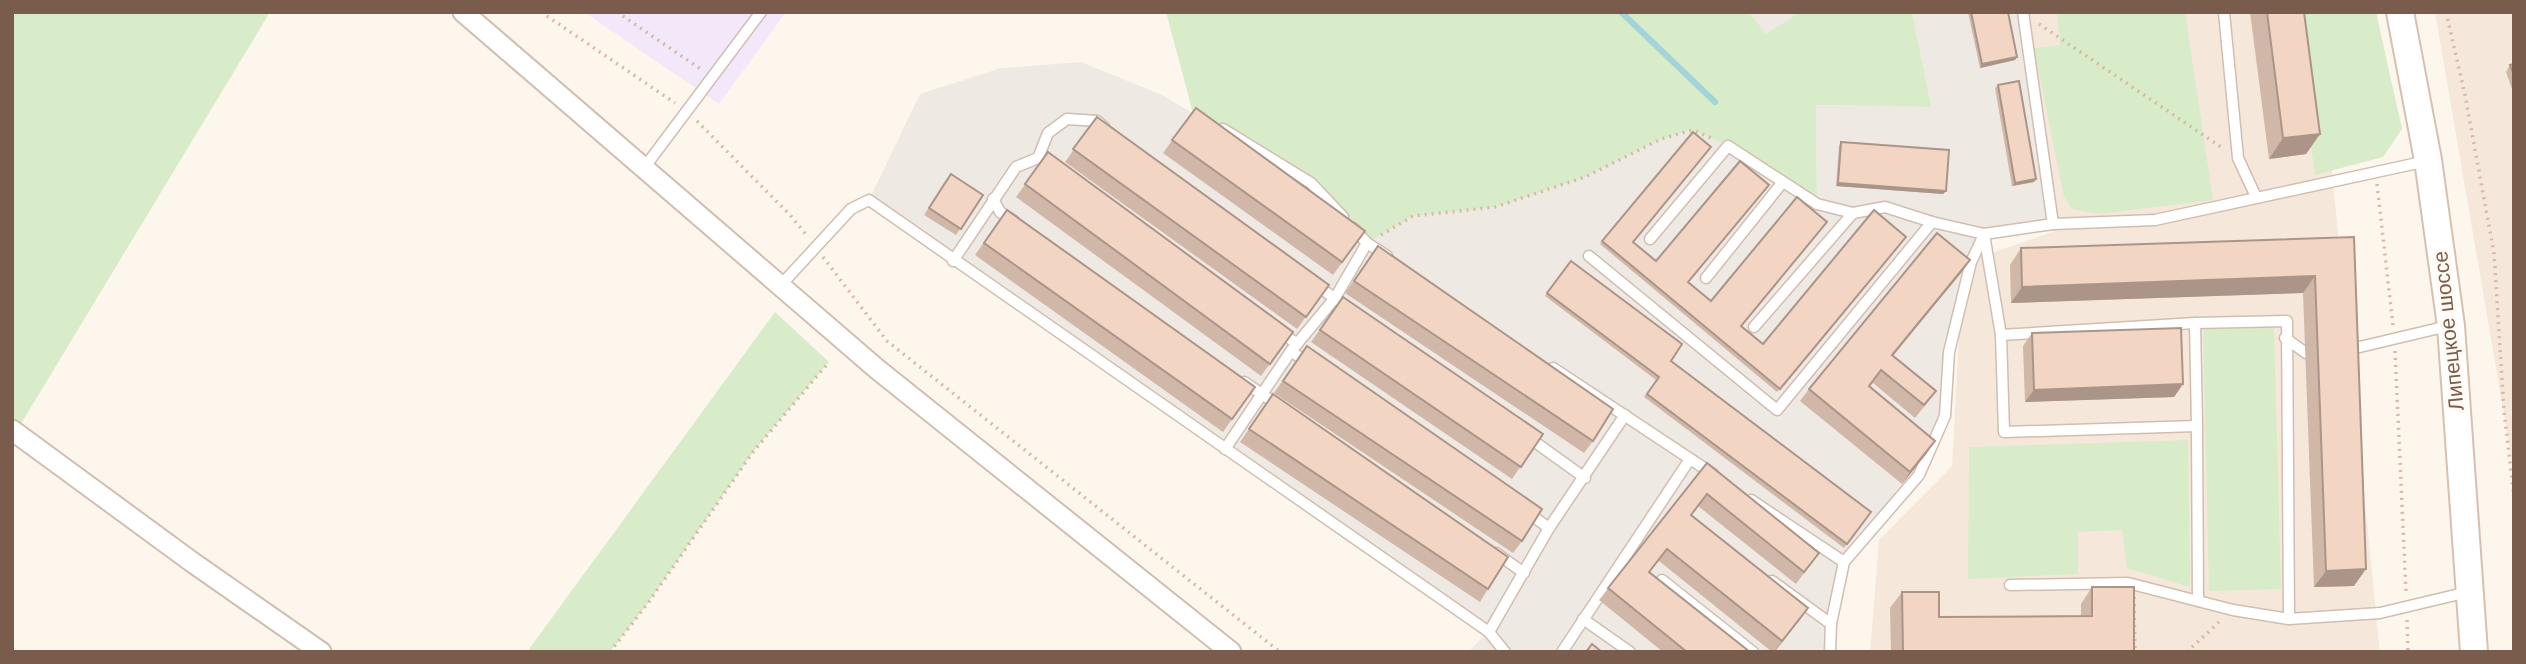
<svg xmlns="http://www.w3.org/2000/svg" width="2526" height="664" viewBox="0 0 2526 664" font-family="Arial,sans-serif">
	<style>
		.residential { fill: #f5e8da }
		.industrial { fill: #efe9e4; fill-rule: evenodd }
		.education { fill: #f3e8fa }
		.green { fill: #d8ecc9 }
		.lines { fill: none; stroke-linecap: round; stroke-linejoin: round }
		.stream { stroke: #a5d3da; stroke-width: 6 }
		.lane-casing { stroke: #d1beb0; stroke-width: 13 }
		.street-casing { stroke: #d1beb0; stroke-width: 23 }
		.secondary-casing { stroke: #d6c0b0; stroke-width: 30 }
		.path { stroke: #d9b8a5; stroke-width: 3.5; stroke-dasharray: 2 5; stroke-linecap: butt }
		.lane { stroke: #fff; stroke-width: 10 }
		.street { stroke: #fff; stroke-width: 19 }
		.secondary { stroke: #fff; stroke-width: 26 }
		.wall { fill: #d1b7a8 }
		.shaded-wall { fill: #aa9588 }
		.building { fill: #f3d5c3; stroke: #aa9588; stroke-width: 2 }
		.labels { text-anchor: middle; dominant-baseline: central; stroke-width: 7; stroke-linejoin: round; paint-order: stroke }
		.street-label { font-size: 21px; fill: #7a5c4d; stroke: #fffaf3 }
	</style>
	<rect width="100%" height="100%" fill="#fdf6ec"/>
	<g class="residential">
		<polygon points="2007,12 2316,12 2380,652 1870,652 1879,540 1952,466 1963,263 2055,231"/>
		<polygon points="2435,12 2514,12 2514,473"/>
	</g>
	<g class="industrial">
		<polygon points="1749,12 1800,12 1765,35"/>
		<path d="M1912 12H2023L2053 224 1984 235 1971 262 1949 352 1945 416 1919 475 1844 562 1830 652H1775L1799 621 1682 527 1698 476 1599 600 1663 652H1468L1488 632 869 200 920 94 1001 68 1081 62 1162 95 1311 183 1367 243 1413 216 1495 207 1584 177 1661 139 1693 130 1728 146 1817 203 1816 105 1930 107ZM1709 151 1630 245 1654 265 1766 189 1686 286 1761 347 1600 244ZM1928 246 1883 367 1915 418 1873 383 1860 398ZM1569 264 1668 364 1868 515 1844 547 1645 398 1656 380 1545 296Z"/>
		<polygon points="1659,561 1772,652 1726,652 1641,584"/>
	</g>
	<polygon class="education" points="584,12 786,12 719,104"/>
	<g class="green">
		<polygon points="12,12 270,12 16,432 12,430"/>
		<polygon points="1166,12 1749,12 1766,34 1800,12 1912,12 1931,107 1816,105 1817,204 1728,146 1693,130 1661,139 1585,177 1495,207 1413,216 1367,243 1311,183 1193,113"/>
		<polygon points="2064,12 2185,12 2213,200 2099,214 2072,209 2064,197 2034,48 2060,45 2057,13"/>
		<polygon points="2293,12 2376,12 2402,129 2383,157 2315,175"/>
		<polygon points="775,312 829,362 753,452 648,603 610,652 527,652"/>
		<polygon points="2274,327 2281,589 2209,591 2203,329"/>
		<polygon points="2188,440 2190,587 2127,568 2122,530 2078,532 2078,574 1968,579 1969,447"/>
	</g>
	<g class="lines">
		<polyline class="stream" points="1621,12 1715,102"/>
		<defs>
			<g id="lane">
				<polyline points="2023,12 2053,224"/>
				<polyline points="2224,12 2238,158 2256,197"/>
				<polyline points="1223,129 1311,183 1343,217"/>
				<polyline points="644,168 761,12"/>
				<polyline points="993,199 1000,212 1014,221"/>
				<polyline points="1353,228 1367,243 1387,256"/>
				<polyline points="1984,234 2001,335 2195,323 2287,321 2289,619"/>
				<polyline points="1650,239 1728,146 1817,204 1853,213 1885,207 1932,222 1984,234 2053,224 2155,220 2427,161"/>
				<polyline points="1589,256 1777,410 1932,222"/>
				<polyline points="953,261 1016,167 1038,158 1048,133 1067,119 1097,121 1104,127"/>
				<polyline points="1706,278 1782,183"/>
				<polyline points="1315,284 1348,308"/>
				<polyline points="780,286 851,209 869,200 1489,632 1505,652"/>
				<polyline points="2195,323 2197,426"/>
				<polyline points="1754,327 1853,213"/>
				<polyline points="1281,332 1297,344"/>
				<polyline points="2001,335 2004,432 2197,426 2198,601"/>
				<polyline points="2285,338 2306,353"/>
				<polyline points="2347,350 2448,326"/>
				<polyline points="1291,351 1309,364"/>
				<polyline points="1553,368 1713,474"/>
				<polyline points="1244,382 1281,407"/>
				<polyline points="1528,437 1585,478"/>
				<polyline points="1225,449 1291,351 1335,298 1367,243"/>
				<polyline points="1751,500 1844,562"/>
				<polyline points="1527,512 1549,528"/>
				<polyline points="1496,553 1524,573"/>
				<polyline points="1662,580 1753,652"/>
				<polyline points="1772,581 1831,624"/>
				<polyline points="2010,585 2128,583 2233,610 2289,619 2380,613 2468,592"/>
				<polyline points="1583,619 1630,652"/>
				<polyline points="1489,632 1549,528 1625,415"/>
				<polyline points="1562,652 1690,459"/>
				<polyline points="1830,652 1831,624 1844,562 1919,475 1945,416 1949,352 1971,262 1984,235"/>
			</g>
			<g id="street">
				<polyline points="463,12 877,369 1231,652"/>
				<polyline points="12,430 192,562 321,652"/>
			</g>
			<polyline id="secondary" points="2400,12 2428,160 2451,326 2474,652"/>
		</defs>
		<use href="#lane" class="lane-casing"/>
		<use href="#street" class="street-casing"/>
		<use href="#secondary" class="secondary-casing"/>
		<g class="path">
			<polyline points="541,12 675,103"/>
			<polyline points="617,12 702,70"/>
			<polyline points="2446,12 2465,95 2494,253 2504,411 2514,497"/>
			<polyline points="2039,24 2221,147"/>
			<polyline points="697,121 790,215 808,237"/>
			<polyline points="2377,184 2393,326"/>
			<polyline points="1381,235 1413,216 1495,207 1585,177 1661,139 1693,130 1715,140"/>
			<polyline points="823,257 887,341 1280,652"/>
			<polyline points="2395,351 2406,592"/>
			<polyline points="2134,597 2135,652"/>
			<polyline points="2407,620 2408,652"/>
			<polyline points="610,652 648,603 753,452 829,362"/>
			<polyline points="2187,652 2219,622"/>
		</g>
		<use href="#lane" class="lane"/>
		<use href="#street" class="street"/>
		<use href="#secondary" class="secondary"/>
	</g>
	<g class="wall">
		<polygon points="1968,12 2008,12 2015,60 1980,68"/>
		<polygon points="2250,12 2304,12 2320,134 2306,154 2269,159"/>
		<polygon points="2514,64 2514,95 2506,72 2510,65"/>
		<polygon points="1998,85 2036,179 2034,182 2012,186 1995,88"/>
		<polygon points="1196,108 1365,231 1333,275 1163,153"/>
		<polygon points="1097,117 1329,285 1297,329 1065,162"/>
		<polygon points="1693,132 1633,242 1656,261 1689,283 1763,344 1906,237 1777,392 1600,244"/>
		<polygon points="1841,142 1946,191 1943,194 1836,186 1839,146"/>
		<polygon points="1048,152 1293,332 1261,376 1016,197"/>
		<polygon points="951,174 983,195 956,235 924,215"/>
		<polygon points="1007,210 1255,387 1223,432 975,255"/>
		<polygon points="2354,237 2354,586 2314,587 2303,293 2011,303 2010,265 2021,248"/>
		<polygon points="1378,246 1593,441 1584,453 1345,293"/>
		<polygon points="1970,260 1961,273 1893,356 1936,391 1927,403 1915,418 1873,383 1870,386 1927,453 1902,484 1800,401 1809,389"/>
		<polygon points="1571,261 1671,361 1871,512 1844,548 1644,397 1656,380 1545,296"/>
		<polygon points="1343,297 1543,434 1512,479 1311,342"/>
		<polygon points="2032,333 2183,384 2174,397 2025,402 2023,346"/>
		<polygon points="1307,346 1522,541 1513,553 1274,393"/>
		<polygon points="1273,394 1488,589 1480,602 1240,442"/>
		<polygon points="1707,463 1819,553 1796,584 1698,506 1691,515 1808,608 1775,652 1772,652 1659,561 1650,572 1750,652 1663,652 1599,600"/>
		<polygon points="2092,587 2134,652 1891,652 1890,608 1902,592 1939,617 2081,616 2081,604"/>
	</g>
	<g class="shaded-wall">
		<polygon points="2017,57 2015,60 1980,68 1982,64"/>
		<polygon points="2320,134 2306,154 2269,159 2283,138"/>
		<polygon points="2036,179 2034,182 2012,186 2015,183"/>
		<polygon points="1838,183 1946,191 1943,194 1836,186"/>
		<polygon points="1970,260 1961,273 1883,367 1892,355"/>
		<polygon points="2315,276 2303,293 2011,303 2022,287"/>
		<polygon points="2183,384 2174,397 2025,402 2034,390"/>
		<polygon points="1935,441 1927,453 1902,484 1910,472"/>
		<polygon points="2366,569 2354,586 2314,587 2326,571"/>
		<polygon points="1808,608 1799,621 1774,652 1782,641"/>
	</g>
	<g class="building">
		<polygon points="1971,12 2008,12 2017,57 1982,64"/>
		<polygon points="2267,12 2304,12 2320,134 2283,138"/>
		<polygon points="2514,64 2514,75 2510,65"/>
		<polygon points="2019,81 2036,179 2015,183 1998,85"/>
		<polygon points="1196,108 1365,231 1342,262 1172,140"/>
		<polygon points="1097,117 1329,285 1306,317 1073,149"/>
		<polygon points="1693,132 1711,147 1633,242 1656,261 1740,161 1769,185 1688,282 1711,301 1797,197 1827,222 1741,326 1763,344 1874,210 1906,237 1780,389 1602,241"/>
		<polygon points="1841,142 1949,150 1946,191 1838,183"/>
		<polygon points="1048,152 1293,332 1270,364 1025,184"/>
		<polygon points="951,174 983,195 961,229 929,208"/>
		<polygon points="1007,210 1255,387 1232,419 984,243"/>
		<polygon points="1937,233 1970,260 1892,355 1936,391 1924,405 1881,370 1869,386 1935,441 1910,472 1809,389"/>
		<polygon points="2354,237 2366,569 2326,571 2315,276 2022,287 2021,248"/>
		<polygon points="1378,246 1613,409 1593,441 1354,281"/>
		<polygon points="1571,261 1682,344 1671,361 1871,512 1847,544 1647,394 1659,377 1547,293"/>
		<polygon points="1343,297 1543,434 1521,467 1320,330"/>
		<polygon points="2181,328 2183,384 2034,390 2032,333"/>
		<polygon points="1307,346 1542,509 1522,541 1283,381"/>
		<polygon points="1273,394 1508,557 1488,589 1249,429"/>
		<polygon points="1707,463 1819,553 1804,572 1707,494 1691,515 1808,608 1782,641 1667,549 1649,572 1750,652 1687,652 1608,588"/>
		<polygon points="2092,587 2134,587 2134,652 1903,652 1902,592 1939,592 1939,617 2092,616"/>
		<polygon points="1592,644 1602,652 1586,652"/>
	</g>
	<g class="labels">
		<g class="street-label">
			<text transform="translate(2448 331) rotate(-96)">Липецкое шоссе</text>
		</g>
	</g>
	<rect width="2526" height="664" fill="none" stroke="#7a5c4d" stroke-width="28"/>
</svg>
